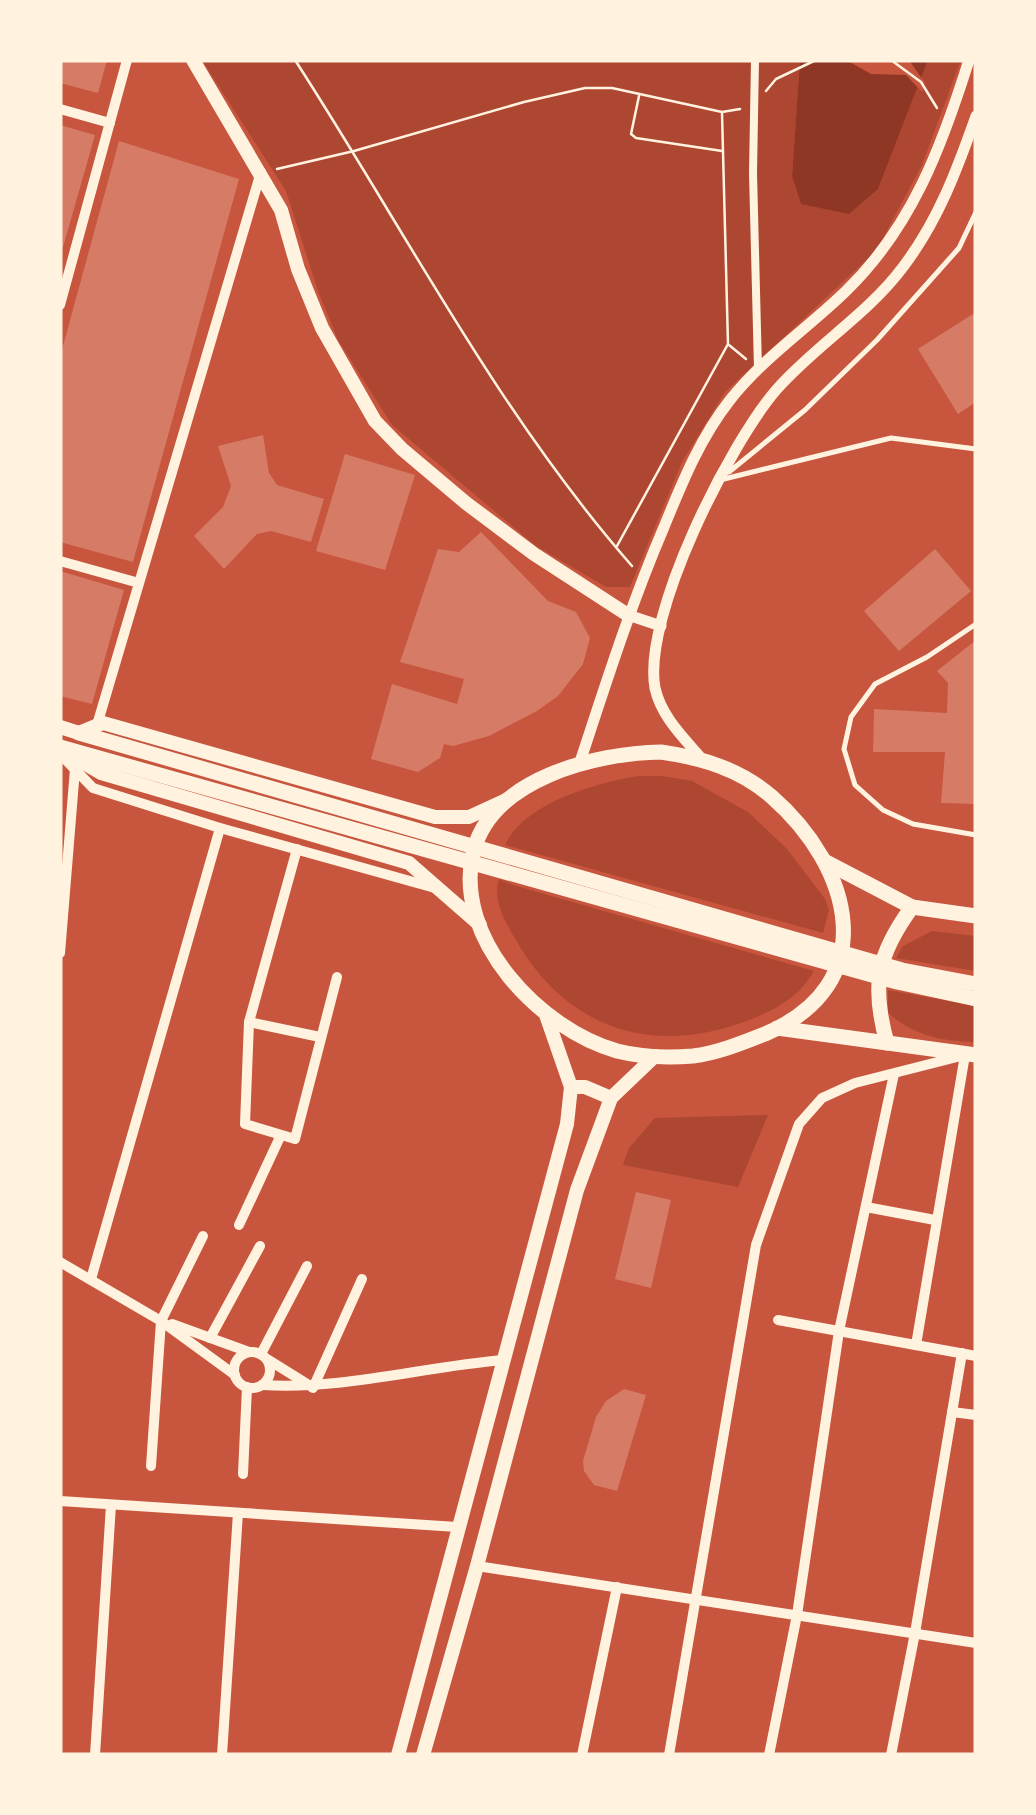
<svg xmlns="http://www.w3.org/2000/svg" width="1036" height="1815" viewBox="0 0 1036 1815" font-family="Poppins,sans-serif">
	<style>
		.green { fill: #ae4732 }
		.water { fill: #8f3625 }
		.pier { fill: #c8553d }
		.building { fill: #d67c66 }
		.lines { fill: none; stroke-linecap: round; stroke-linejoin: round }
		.path { stroke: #fff3e0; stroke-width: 2.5 }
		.service { stroke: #fff3e0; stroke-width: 5 }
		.pedestrian { stroke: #fff3e0; stroke-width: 8 }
		.minor { stroke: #fff3e0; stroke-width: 10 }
		.tertiary { stroke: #fff3e0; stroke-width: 11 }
		.secondary { stroke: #fff3e0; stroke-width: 14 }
		.primary { stroke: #fff3e0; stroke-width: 15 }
	</style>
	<rect width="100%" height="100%" fill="#c8553d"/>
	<g class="green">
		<polygon points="202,60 800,60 792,178 801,204 878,189 928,60 961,60 922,165 876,251 725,392 682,462 630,587 606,587 536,546 392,425 338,340 318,291 286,191"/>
		<path d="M638 776H662L692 781 748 812 787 849 825 899 829 910 823 933 505 845C524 803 596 783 638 776Z"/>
		<path d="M499 879 513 885 814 971C798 999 770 1013 741 1023 649 1055 568 1028 517 942 506 923 492 901 499 879Z"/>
		<polygon points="932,931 976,936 976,971 896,958 903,946"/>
		<path d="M888 990 976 1006V1042C941 1041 915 1036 888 1013Z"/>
		<polygon points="768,1115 738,1187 623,1165 629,1148 655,1118"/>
	</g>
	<polygon class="water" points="800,60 928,60 878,189 849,214 801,204 792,177"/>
	<polygon class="pier" points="846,60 909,60 925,83 922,92 906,75 871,74"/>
	<g class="building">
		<polygon points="60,60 107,60 98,93 60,83"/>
		<polygon points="60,125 95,135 61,254 60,254"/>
		<polygon points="119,141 239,179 133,562 60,542 60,357"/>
		<polygon points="976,312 976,402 958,414 918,349"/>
		<polygon points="263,435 269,473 277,485 324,499 311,542 271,531 257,534 224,569 194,536 223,507 231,486 218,446"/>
		<polygon points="345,454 415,475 385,570 316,551"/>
		<polygon points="481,532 548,601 576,612 590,638 583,664 558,696 537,711 489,736 453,746 444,744 440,758 418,772 371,759 392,684 457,704 464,679 400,662 438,549 459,552"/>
		<polygon points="935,549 971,591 899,651 864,611"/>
		<polygon points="60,571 124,590 92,704 60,696"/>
		<polygon points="976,640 976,804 941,803 945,752 873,752 874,709 947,713 948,683 937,671"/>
		<polygon points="636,1192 671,1200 651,1288 615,1279"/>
		<polygon points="624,1389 646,1395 617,1491 594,1485 584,1471 583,1461 596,1417 606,1401"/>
	</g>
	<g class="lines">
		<g class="path">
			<path d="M295 60C405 230 498 413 632 566"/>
			<polyline points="891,60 921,82 937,108"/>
			<polyline points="766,91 776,79 816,60"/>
			<polyline points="639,96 631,134 636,138 722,151"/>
			<polyline points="277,169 354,151 524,102 585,88 612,88 722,112 740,109"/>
			<polyline points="729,345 746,359"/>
			<polyline points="617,546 728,344 722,113"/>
		</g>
		<g class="service">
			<polyline points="729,472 805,410 877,340 959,248 976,212"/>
			<polyline points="720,480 891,438 976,449"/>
			<polyline points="976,624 927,657 875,684 851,717 844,749 855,785 883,810 913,824 976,835"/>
		</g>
		<polyline class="pedestrian" points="755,60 753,173 758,369"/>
		<g class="minor">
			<polyline points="60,109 110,123"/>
			<polyline points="60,305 127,60"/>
			<polyline points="60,561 139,583"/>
			<polyline points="97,725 261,172"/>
			<polyline points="60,754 93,788 220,828 435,888"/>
			<polyline points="297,849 249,1022 245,1124 295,1139 337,977"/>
			<polyline points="60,953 75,769"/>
			<polyline points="249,1022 320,1037"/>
			<polyline points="866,1207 935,1220"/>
			<polyline points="239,1225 280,1137"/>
			<polyline points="60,1262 161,1321 235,1375"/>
			<polyline points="91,1279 220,828"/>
			<polyline points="778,1320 976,1356"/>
			<polyline points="172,1324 249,1352"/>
			<polyline points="210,1338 260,1246"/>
			<circle cx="252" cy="1370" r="18"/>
			<polyline points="261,1354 307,1266"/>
			<polyline points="267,1359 312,1387"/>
			<path d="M263 1385C342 1390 422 1367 503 1360"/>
			<polyline points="313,1388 362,1279"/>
			<polyline points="952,1412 976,1415"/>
			<polyline points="151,1466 161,1321 203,1236"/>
			<polyline points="243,1474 247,1387"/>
			<polyline points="60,1501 457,1527"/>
			<polyline points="477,1566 976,1643"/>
			<polyline points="95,1755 111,1505"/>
			<polyline points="222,1755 238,1513"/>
			<polyline points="582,1755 617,1587"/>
			<polyline points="669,1755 756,1245 799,1124 822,1098 855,1083 965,1055 916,1345"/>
			<polyline points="769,1755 797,1615 839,1331 894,1074"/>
			<polyline points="891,1755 915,1633 962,1353"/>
		</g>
		<g class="tertiary">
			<polyline points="628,615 661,626"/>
			<path d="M701 758C683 737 661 716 655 688 642 616 730 443 777 389 816 345 868 314 903 267 938 221 957 170 976 116"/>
			<path d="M580 762C606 683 631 604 664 527 682 483 700 438 730 400 763 358 808 328 846 291 912 227 942 146 969 60"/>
		</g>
		<g class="secondary">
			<polyline points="193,60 281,210 298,269 322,328 375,421 402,449 466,503 534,554 628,615"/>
			<polyline points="60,727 79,733 103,723 435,817 469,817 506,800"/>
			<polyline points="65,752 101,773 409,863 480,925"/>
			<polyline points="571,1087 585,1087 611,1098"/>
			<polyline points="398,1755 567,1124 571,1087 545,1012"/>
			<polyline points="423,1755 477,1566 577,1190 611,1098 655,1056"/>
		</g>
		<g class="primary">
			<polyline points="79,733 902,970 976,984"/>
			<polyline points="60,747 897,982 976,999"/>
			<path d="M661 752C702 758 740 769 772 797 852 867 884 984 765 1034 742 1043 718 1053 693 1056 668 1058 641 1057 617 1051 540 1029 453 939 473 853 491 778 597 753 661 752Z"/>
			<polyline points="826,862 912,907 976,916"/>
			<polyline points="777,1028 976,1055"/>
			<path d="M887 1043C871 985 877 955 912 907"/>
		</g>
	</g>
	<rect width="1036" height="1815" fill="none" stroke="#fff3e0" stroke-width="125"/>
</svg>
